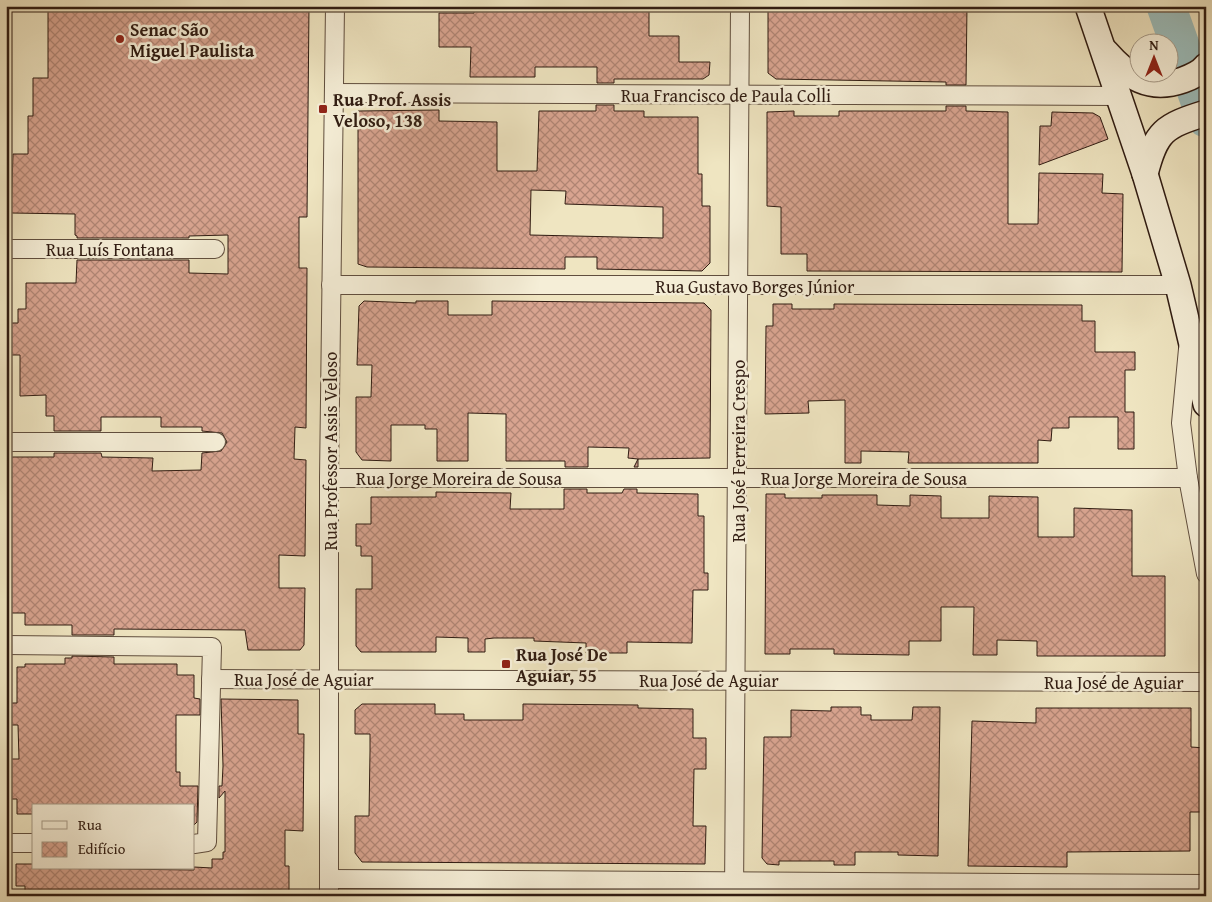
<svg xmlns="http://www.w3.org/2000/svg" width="1212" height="902" viewBox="0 0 1212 902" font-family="'Gentium Book Plus',serif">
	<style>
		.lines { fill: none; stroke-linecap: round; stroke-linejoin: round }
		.river { stroke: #9cbdbb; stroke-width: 39 }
		.building { fill: url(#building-cross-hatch); stroke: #301c12; fill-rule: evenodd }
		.street-casing { stroke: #604e3e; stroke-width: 20 }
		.secondary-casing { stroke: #301c12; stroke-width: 28 }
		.street { stroke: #f5eed7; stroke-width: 18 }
		.secondary { stroke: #f5eed7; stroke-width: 25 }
		.poi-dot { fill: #8f2418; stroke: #f5eed7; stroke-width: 2 }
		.labels { text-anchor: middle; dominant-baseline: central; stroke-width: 5; stroke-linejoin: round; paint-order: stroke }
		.poi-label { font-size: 18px; font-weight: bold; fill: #301c12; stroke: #f5eed7; text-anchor: start }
		.street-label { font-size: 18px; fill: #301c12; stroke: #f5eed7 }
	</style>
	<defs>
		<pattern id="building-cross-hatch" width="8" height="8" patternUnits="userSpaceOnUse" patternTransform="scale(1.25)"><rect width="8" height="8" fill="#d8a490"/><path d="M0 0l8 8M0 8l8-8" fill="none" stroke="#b08574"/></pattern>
	</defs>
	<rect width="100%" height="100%" fill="#efe5c1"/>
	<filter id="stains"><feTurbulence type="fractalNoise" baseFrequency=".004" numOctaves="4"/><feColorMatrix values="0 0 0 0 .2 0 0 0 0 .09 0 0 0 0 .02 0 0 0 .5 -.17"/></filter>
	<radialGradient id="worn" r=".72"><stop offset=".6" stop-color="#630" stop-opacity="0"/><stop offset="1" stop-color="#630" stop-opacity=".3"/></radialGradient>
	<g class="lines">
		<polyline class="river" points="1166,6 1206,118"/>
	</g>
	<g class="building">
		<polygon points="48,6 309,6 307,217 299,217 299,268 307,268 306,428 295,427 294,459 306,460 305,556 279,555 279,588 305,588 304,645 300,650 248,650 245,630 114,629 114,635 72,635 72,625 25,625 25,613 6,613 6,457 54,457 54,453 101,453 102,457 153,458 152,471 201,470 202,453 221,451 227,442 222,433 202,431 202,427 161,427 161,417 101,417 101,431 54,431 54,416 46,416 46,395 20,396 20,355 9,355 10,323 18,323 18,309 26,309 26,283 76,283 77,260 189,260 189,273 228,274 228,235 189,236 189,238 77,238 77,236 75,235 75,214 11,213 13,154 28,154 28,116 33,116 33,78 48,78"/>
		<polygon points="474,6 649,6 649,36 679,36 679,62 710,62 709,75 703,79 614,79 614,83 597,83 597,67 535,67 535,77 470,77 471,47 439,47 439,13 474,13"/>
		<polygon points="768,6 967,6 966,85 946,85 946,82 776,79 768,73"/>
		<path d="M596 105H614V111H644V117H698V174H702V206H710V263L702 271 597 269V257H565V269L367 267 358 264V111L439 110V121L497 122V171H537L539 111H596ZM531 190 566 191 565 204 663 207V238L530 235Z"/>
		<polygon points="946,106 966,106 966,111 1008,112 1008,224 1038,224 1039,173 1103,174 1102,193 1123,194 1122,272 807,271 807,254 781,254 781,207 767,206 767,112 794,111 794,116 839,116 839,111 946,111"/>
		<polygon points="1052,112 1093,113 1100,117 1108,139 1039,165 1040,126 1051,126"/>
		<polygon points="364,301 416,303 416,301 448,301 448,315 492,315 492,301 704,303 711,310 710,458 638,459 638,467 634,467 638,459 628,458 629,448 588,447 588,467 565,467 565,461 506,461 506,414 468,413 468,461 437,461 437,429 425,429 425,425 391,425 391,461 362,460 356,452 356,397 371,397 372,365 357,365 359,306"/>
		<polygon points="773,304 792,304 792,309 834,309 834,304 1082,305 1082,321 1095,321 1095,352 1135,352 1135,370 1125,370 1125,412 1134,412 1134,449 1118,449 1118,417 1069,417 1069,428 1052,428 1051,441 1038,440 1038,463 908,463 909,452 861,451 861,463 845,463 845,400 808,401 809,413 765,414 766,326 773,326"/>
		<polygon points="564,489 587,489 587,493 622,493 624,489 637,489 637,493 698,494 698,516 704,516 704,573 708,573 708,590 693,590 692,643 627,642 627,653 586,653 586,643 534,641 534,638 494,638 485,639 485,652 468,652 468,638 436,637 436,652 361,652 356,646 356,589 372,589 372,556 361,556 361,546 356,546 356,524 371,524 371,497 436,497 436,492 511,493 510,509 564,509"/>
		<polygon points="766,494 785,494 785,498 822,498 822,495 877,495 877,505 910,506 910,495 941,496 941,518 989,518 989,496 1038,497 1038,537 1074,537 1074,508 1132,510 1132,576 1165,576 1165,656 1037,656 1037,641 997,640 997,655 973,655 974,607 941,607 941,641 909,641 909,655 834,654 834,649 790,649 790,654 765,654"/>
		<polygon points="72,656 114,657 114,664 177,664 177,675 194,675 194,698 200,699 200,715 176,715 176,772 180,772 180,786 198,786 197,822 194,825 194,806 34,806 34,814 17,814 17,799 6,799 6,759 19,759 18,725 9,725 9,703 17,703 17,667 25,667 25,664 65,664 65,658 72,658"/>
		<polygon points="221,699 298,700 298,734 304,734 303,831 285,830 285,866 289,866 289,894 25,896 25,886 16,886 16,864 34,864 34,868 194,870 194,867 212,868 212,859 223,859 223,852 225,852 225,791 219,798 219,786 222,786 223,766"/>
		<polygon points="362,704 435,704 435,714 464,714 464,720 523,720 523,704 638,705 638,708 693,709 693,738 706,738 706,769 694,769 693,826 706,826 705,864 362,862 355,853 355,816 369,816 370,751 370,734 355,734 355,710"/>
		<polygon points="831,707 861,707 861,715 871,715 871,720 912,720 913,707 940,707 938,856 898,855 898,852 855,852 855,865 834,865 834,861 779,861 779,865 767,864 762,858 764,737 791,737 791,710 831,711"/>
		<polygon points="1036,708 1191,708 1191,747 1206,748 1206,787 1203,787 1203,812 1190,812 1190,851 1067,852 1067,867 968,866 972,721 1036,723"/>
	</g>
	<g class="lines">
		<defs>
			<g id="street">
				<polyline points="334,93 1118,96"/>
				<polyline points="6,249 215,249"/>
				<polyline points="331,285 1178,285"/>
				<polyline points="1188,349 1181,423 1188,478 1206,574"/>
				<polyline points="6,442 216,442"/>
				<polyline points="329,478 1188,478"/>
				<polyline points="6,645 212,647 207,842 194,844"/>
				<polyline points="211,679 1206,682"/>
				<polyline points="6,843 34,843"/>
				<polyline points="330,879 1206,884"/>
				<polyline points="329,896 329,478 335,6"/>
				<polyline points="734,896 740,6"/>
			</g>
			<g id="secondary">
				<polyline points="1088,6 1145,174 1178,285 1206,404"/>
				<path d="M1106 52C1128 77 1149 92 1183 80 1191 77 1201 73 1206 66"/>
				<path d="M1145 174C1156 131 1164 126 1206 113"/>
			</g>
		</defs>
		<use href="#street" class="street-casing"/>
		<use href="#secondary" class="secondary-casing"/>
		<use href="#street" class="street"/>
		<use href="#secondary" class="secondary"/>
	</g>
	<g class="poi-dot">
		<circle cx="120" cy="39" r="5"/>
		<rect x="318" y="104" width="10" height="10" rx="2.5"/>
		<rect x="501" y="659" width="10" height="10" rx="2.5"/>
	</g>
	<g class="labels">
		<g class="poi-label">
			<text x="130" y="29">Senac São<tspan x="130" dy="21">Miguel Paulista</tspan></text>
			<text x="333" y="99">Rua Prof. Assis<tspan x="333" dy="21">Veloso, 138</tspan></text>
			<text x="516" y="654">Rua José De<tspan x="516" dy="21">Aguiar, 55</tspan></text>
		</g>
		<g class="street-label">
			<text x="726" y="95">Rua Francisco de Paula Colli</text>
			<text x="110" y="249">Rua Luís Fontana</text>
			<text x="755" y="286">Rua Gustavo Borges Júnior</text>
			<text transform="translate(330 451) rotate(-90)">Rua Professor Assis Veloso</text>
			<text transform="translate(738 451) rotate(-90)">Rua José Ferreira Crespo</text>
			<text x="459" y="478">Rua Jorge Moreira de Sousa</text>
			<text x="864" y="478">Rua Jorge Moreira de Sousa</text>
			<text x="304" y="679">Rua José de Aguiar</text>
			<text x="709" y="680">Rua José de Aguiar</text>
			<text x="1114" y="682">Rua José de Aguiar</text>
		</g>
	</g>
	<rect width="1212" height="902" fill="none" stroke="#efe5c1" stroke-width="25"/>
	<rect x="8" y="8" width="1197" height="887" fill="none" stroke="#301c12" stroke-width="2.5"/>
	<rect x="12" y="12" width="1187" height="877" fill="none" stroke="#301c12"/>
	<rect x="32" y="804" width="162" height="65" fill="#f5eed7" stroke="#a69a88"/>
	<rect x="42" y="821" width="25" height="8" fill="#f5eed7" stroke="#a69a88"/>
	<text x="78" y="830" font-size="15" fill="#301c12">Rua</text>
	<rect x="42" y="842" width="25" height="15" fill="url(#building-cross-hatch)" stroke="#a69a88"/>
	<text x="78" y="854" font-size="15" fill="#301c12">Edifício</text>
	<g transform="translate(1154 58)"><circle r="24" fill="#f5eed7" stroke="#a69a88"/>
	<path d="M0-4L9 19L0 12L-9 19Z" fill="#8f2418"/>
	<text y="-8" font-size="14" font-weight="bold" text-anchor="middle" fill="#301c12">N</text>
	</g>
	<rect width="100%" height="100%" filter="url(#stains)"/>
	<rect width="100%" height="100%" fill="url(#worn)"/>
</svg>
